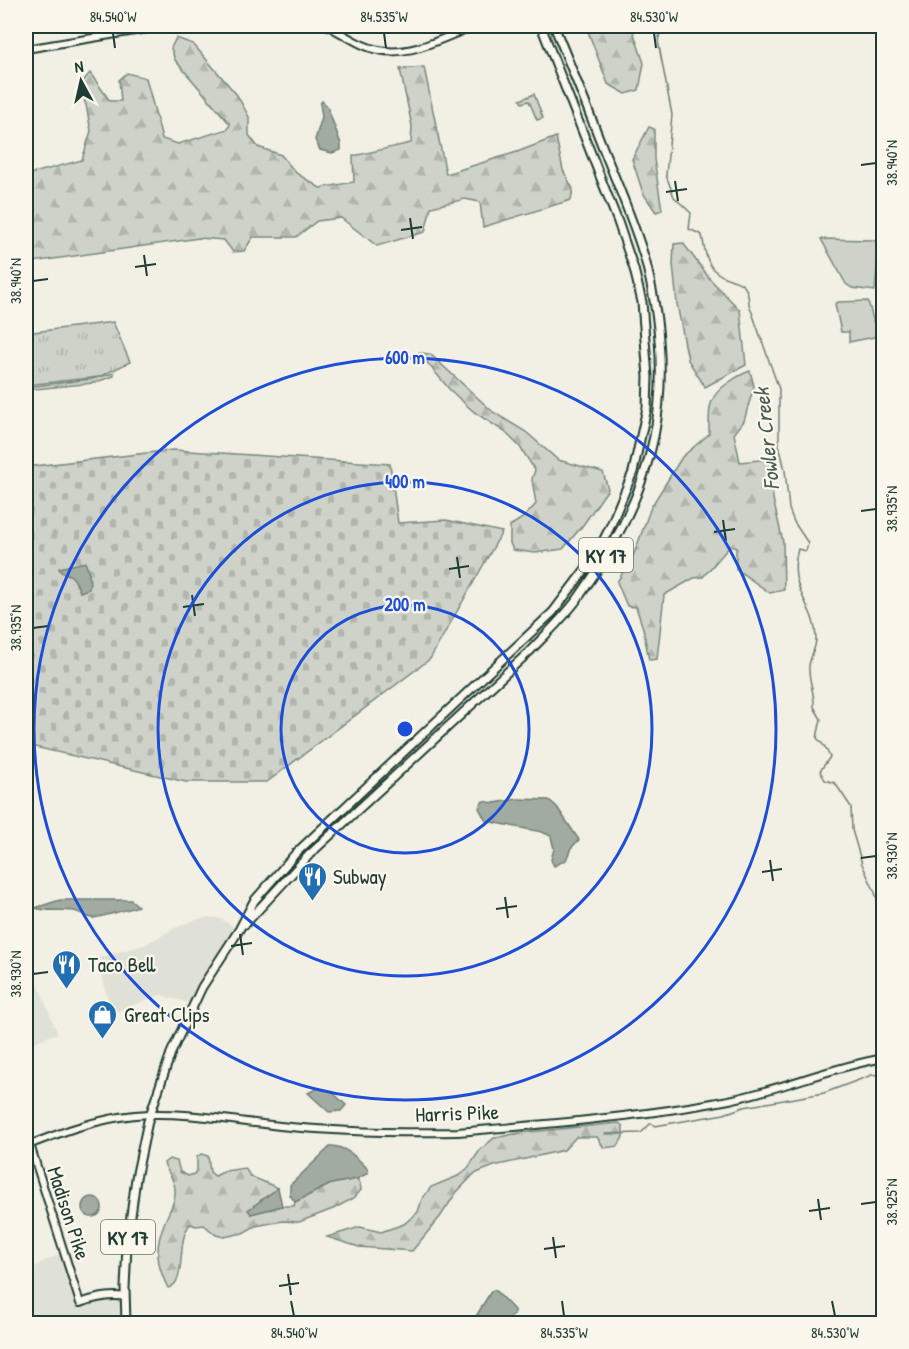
<svg xmlns="http://www.w3.org/2000/svg" width="909" height="1349" viewBox="0 0 909 1349" font-family="'Patrick Hand',sans-serif">
	<style>
		.built { fill: #e0e1d6 }
		.grass { fill: url(#grass-tufts); stroke: #77887e; stroke-width: 1.5 }
		.forest { fill: url(#forest-firs); stroke: #77887e; stroke-width: 1.5 }
		.cemetery { fill: url(#cemetery-stones); stroke: #77887e; stroke-width: 1.5 }
		.pitch { fill: #cfd2c8; stroke: #77887e; stroke-width: 1.5 }
		.water { fill: #a2aba1; stroke: #6e7f75; stroke-width: 1.5 }
		.lines { fill: none; stroke-linecap: round; stroke-linejoin: round }
		.stream { stroke: #6e7f75; stroke-width: 1.5 }
		.secondary-casing { stroke: #1f3d34; stroke-width: 10 }
		.primary-casing { stroke: #1f3d34; stroke-width: 11 }
		.secondary { stroke: #fbf7ec; stroke-width: 6 }
		.primary { stroke: #fbf7ec; stroke-width: 7 }
		.ticks { fill: none; stroke: #1f3d34; stroke-width: 2 }
		.ring { fill: none; stroke: #1d4ed8; stroke-width: 3 }
		.labels { text-anchor: middle; dominant-baseline: central; stroke-width: 4.5; stroke-linejoin: round; paint-order: stroke }
		.shield { fill: #fbf7ec; stroke: #61756b; stroke-width: 1.5 }
		.shield-label { font-size: 20px; font-weight: bold; fill: #1f3d34 }
		.poi-label { font-size: 21px; fill: #1f3d34; stroke: #fbf7ec; text-anchor: start }
		.street-label { font-size: 21px; fill: #1f3d34; stroke: #fbf7ec }
		.water-label { font-size: 22px; font-style: italic; fill: #465e55; stroke: #fbf7ec }
		.centre { fill: #1d4ed8; stroke: #fbf7ec; stroke-width: 3 }
		.ring-label { font-size: 18px; text-anchor: middle; font-weight: bold; fill: #1d4ed8; stroke: #fbf7ec; stroke-width: 4.5; stroke-linejoin: round; paint-order: stroke }
		.neatline { fill: none; stroke: #1f3d34; stroke-width: 2 }
		.ticks-label { font-size: 15px; text-anchor: middle; fill: #1f3d34 }
	</style>
	<defs>
		<pattern id="grass-tufts" width="24" height="20" patternUnits="userSpaceOnUse" patternTransform="scale(1.5)"><rect width="24" height="20" fill="#cfd2c8"/><path d="M3 7l-1-3M5 7V3M7 7l1-3M15 17l-1-3M17 17v-4M19 17l1-3" fill="none" stroke="#b1b5ac"/></pattern>
		<pattern id="forest-firs" width="22" height="20" patternUnits="userSpaceOnUse" patternTransform="scale(1.5)"><rect width="22" height="20" fill="#cfd2c8"/><path d="M5 1l3.5 6h-7zM16 11l3.5 6h-7z" fill="#b1b5ac"/></pattern>
		<pattern id="cemetery-stones" width="16" height="16" patternUnits="userSpaceOnUse" patternTransform="scale(1.5)"><rect width="16" height="16" fill="#cfd2c8"/><path d="M2 7V4a2 2 0 0 1 4 0v3zM10 15v-3a2 2 0 0 1 4 0v3z" fill="#b1b5ac"/></pattern>
	</defs>
	<rect width="100%" height="100%" fill="#f2f0e5"/>
	<filter id="ink" filterUnits="userSpaceOnUse"><feTurbulence type="fractalNoise" baseFrequency=".0167" numOctaves="2"/><feDisplacementMap in="SourceGraphic" scale="12" xChannelSelector="R" yChannelSelector="G"/><feConvolveMatrix kernelMatrix="1 2 1 2 8 2 1 2 1" color-interpolation-filters="sRGB"/></filter>
	<g filter="url(#ink)">
		<g class="built">
			<polygon points="208,917 219,918 239,930 192,1004 160,995 112,1013 97,958 144,945 177,927 195,920"/>
			<polygon points="26,939 33,971 54,1025 58,1033 26,1045"/>
			<polygon points="64,1252 80,1303 125,1297 126,1323 26,1323 26,1270"/>
		</g>
		<g class="grass">
			<polygon points="534,94 543,118 537,120 529,101 522,103 520,100"/>
			<polygon points="113,322 130,362 99,377 26,385 26,333"/>
			<polygon points="114,373 114,376 93,383 26,390 26,387 92,379"/>
		</g>
		<g class="forest">
			<polygon points="586,26 630,26 632,28 644,63 639,90 626,94 608,84"/>
			<polygon points="176,38 193,44 237,95 249,117 249,135 258,147 281,155 296,173 320,188 354,182 353,156 411,143 412,126 400,69 424,67 446,174 517,152 556,137 563,170 573,189 571,200 483,227 480,202 465,199 431,207 425,232 377,246 341,218 317,221 296,237 253,237 244,251 233,252 224,240 199,238 26,263 26,175 82,160 91,131 86,105 79,86 90,73 110,101 121,101 119,80 127,73 146,78 162,139 178,144 228,129 230,124 175,60 171,48"/>
			<polygon points="649,127 654,129 654,159 662,210 656,212 643,193 632,159"/>
			<polygon points="683,243 710,279 740,310 746,365 705,387 688,360 677,304 673,264 674,244"/>
			<polygon points="419,353 430,354 493,412 526,432 558,460 603,472 608,489 583,525 563,549 535,553 513,550 510,543 510,526 524,517 536,504 532,479 535,470 520,447 505,432 474,412 450,390"/>
			<path d="M750 371 754 386 744 421 734 434 740 462 770 459 773 499 783 542 784 590 770 593 736 569V548L730 546 703 577 694 578 664 595 657 659 649 660 643 628 636 607 627 606 617 582 634 554 651 507 682 457 709 434C709 410 707 397 728 383 735 378 741 374 750 371Z"/>
			<polygon points="619,1123 623,1126 623,1137 618,1146 604,1148 597,1137 576,1137 564,1150 494,1166 474,1174 456,1193 440,1217 412,1251 359,1247 327,1237 360,1227 381,1232 404,1224 418,1212 422,1199 431,1187 458,1176 468,1168 480,1150 494,1138 519,1133"/>
			<path d="M201 1154 208 1156 210 1172 215 1176 225 1171 245 1168 250 1176 278 1188 273 1194 261 1200 251 1214 282 1206H294L295 1202 331 1184 357 1179 360 1183 361 1190 354 1198 333 1209 299 1222 283 1221 255 1226 243 1233 224 1237 216 1235 204 1225 196 1226 190 1224C175 1243 188 1283 168 1288 157 1266 154 1249 164 1224 168 1212 176 1203 175 1189 174 1178 167 1172 164 1163L169 1159 177 1161 180 1172 188 1176 194 1174 197 1170V1157Z"/>
		</g>
		<polygon class="cemetery" points="173,450 390,464 398,523 446,520 502,532 430,659 267,782 186,782 26,745 26,467"/>
		<g class="pitch">
			<polygon points="821,239 874,240 879,245 875,291 852,288 846,284"/>
			<polygon points="868,301 877,334 874,337 849,342 849,332 841,332 835,304 838,302"/>
		</g>
		<g class="water">
			<polygon points="322,101 327,106 341,144 341,150 332,153 320,150 315,140 322,117 320,104"/>
			<path d="M85 562C89 571 91 580 89 589L80 592C75 581 75 575 61 572L59 568Z"/>
			<polygon points="518,799 549,800 557,807 579,840 571,848 566,860 554,866 551,860 554,849 551,836 542,832 486,821 479,808 483,801 494,803"/>
			<path d="M60 900H131L138 906C135 908 96 918 92 918 86 917 80 912 74 911 61 909 48 912 35 908Z"/>
			<polygon points="318,1088 331,1091 346,1105 341,1111 329,1112 308,1093"/>
			<path d="M331 1146C346 1146 358 1159 368 1169V1173L357 1179 331 1184 295 1202 290 1195V1185Z"/>
			<polygon points="278,1188 282,1206 251,1214 248,1210"/>
			<circle cx="92" cy="1207" r="10"/>
			<polygon points="493,1290 495,1290 514,1310 514,1315 501,1323 472,1323 490,1293"/>
		</g>
		<g class="lines">
			<g class="stream">
				<path d="M662 26 658 41 672 115 666 175 674 197 691 213 689 229 702 235C704 246 706 263 715 271 732 286 748 274 749 304L779 389V445L785 470 789 509 794 522 808 543 806 551 798 549C786 589 816 605 816 639 816 648 810 657 809 666 808 680 815 693 814 707L821 719 817 738 825 747 830 757 820 771 825 780 835 783 851 807 852 830 862 864 874 890 884 918"/>
				<polyline points="605,1134 641,1133 651,1123 655,1126 724,1114 744,1107 824,1093 872,1075 884,1074"/>
			</g>
			<defs>
				<g id="secondary">
					<path d="M328 26C344 34 361 47 379 50 410 57 445 37 474 26"/>
					<polyline points="26,49 165,26"/>
					<path d="M26 1132 80 1303C94 1298 111 1294 125 1297"/>
					<path d="M26 1146C62 1132 96 1119 135 1115 183 1111 232 1121 280 1126 339 1132 399 1133 458 1132 548 1124 640 1117 729 1100 782 1089 831 1067 884 1058"/>
				</g>
				<g id="primary">
					<path d="M245 924 310 854 530 651C547 633 567 615 581 594 657 488 678 390 646 263 635 224 618 186 603 148 587 107 571 66 554 26"/>
					<polyline points="126,1324 125,1288 127,1246 136,1178 148,1121 171,1053 202,987 239,930 254,901 296,853 553,612 596,555 610,527 633,472 647,408 648,377 642,302 634,269 618,222 541,26"/>
				</g>
			</defs>
			<use href="#secondary" class="secondary-casing"/>
			<use href="#primary" class="primary-casing"/>
			<use href="#secondary" class="secondary"/>
			<use href="#primary" class="primary"/>
		</g>
	</g>
	<path class="ticks" d="M113 33 115 48M384 33 386 48M654 33 656 48M861 165 876 163M675 181 678 201M666 192 687 189M410 218 413 239M401 230 422 227M144 255 147 276M135 267 156 264M33 281 48 279M861 511 876 509M723 520 726 541M714 532 735 529M457 557 460 578M449 569 469 566M192 595 195 616M183 607 204 604M33 628 48 626M861 858 876 856M770 860 773 881M762 872 782 869M505 897 508 918M496 909 517 906M240 934 243 955M231 946 252 943M33 974 48 972M818 1199 821 1220M861 1204 876 1202M809 1211 830 1208M553 1237 556 1258M544 1249 565 1246M288 1274 291 1295M279 1286 299 1283M291 1301 294 1316M562 1301 564 1316M832 1301 835 1316"/>
	<g class="ring">
		<circle cx="405" cy="729" r="124"/>
		<circle cx="405" cy="729" r="247"/>
		<circle cx="405" cy="729" r="371"/>
	</g>
	<defs>
		<symbol id="restaurant-pin" viewBox="-11 -11 22 30"><path d="M0 17L-7.5 6A9.5 9.5 0 1 1 7.5 6Z" fill="#1f6fb2" stroke="#fbf7ec"/><path d="M-5-6h1v4h1v-4h1v4h1v-4h1v5L-1.5 .5V6h-2V.5L-5-1ZM5-6V6H3V1.5H1.5Q1.5-4 5-6Z" fill="#fff"/></symbol>
		<symbol id="shop-pin" viewBox="-11 -11 22 30"><path d="M0 17L-7.5 6A9.5 9.5 0 1 1 7.5 6Z" fill="#1f6fb2" stroke="#fbf7ec"/><path d="M-5-2.5h2.3a2.7 3.5 0 0 1 5.4 0H5L5.5 6h-11ZM-1.5-2.5h3a1.5 2.3 0 0 0-3 0Z" fill="#fff"/></symbol>
	</defs>
	<g fill-rule="evenodd">
		<use href="#restaurant-pin" x="296" y="860" width="33" height="45"/>
		<use href="#restaurant-pin" x="50" y="948" width="33" height="45"/>
		<use href="#shop-pin" x="86" y="998" width="33" height="45"/>
	</g>
	<g class="labels">
		<g class="shield">
			<rect x="579" y="538" width="54" height="34" rx="4.5"/>
			<rect x="101" y="1220" width="54" height="34" rx="4.5"/>
		</g>
		<g class="shield-label">
			<text x="606" y="555">KY 17</text>
			<text x="128" y="1237">KY 17</text>
		</g>
		<g class="poi-label">
			<text x="333" y="876">Subway</text>
			<text x="88" y="964">Taco Bell</text>
			<text x="124" y="1014">Great Clips</text>
		</g>
		<g class="street-label">
			<text transform="translate(457 1113) rotate(-2)">Harris Pike</text>
			<text transform="translate(69 1213) rotate(72)">Madison Pike</text>
		</g>
		<g class="water-label">
			<text transform="translate(766 439) rotate(-96)">Fowler Creek</text>
		</g>
	</g>
	<circle cx="405" cy="729" r="9" class="centre"/>
	<g class="ring-label">
		<text x="405" y="364">600 m</text>
		<text x="405" y="488">400 m</text>
		<text x="405" y="611">200 m</text>
	</g>
	<rect width="909" height="1349" fill="none" stroke="#fbf7ec" stroke-width="66"/>
	<g transform="translate(81 81) rotate(352)" stroke="#fbf7ec" stroke-width="4.5" paint-order="stroke">
	<path d="M0-4.5L10 22L0 15L-10 22Z" fill="#1f3d34"/>
	<text y="-9" font-size="16" font-weight="bold" text-anchor="middle" fill="#1f3d34">N</text>
	</g>
	<rect x="33" y="33" width="843" height="1283" class="neatline"/>
	<g class="ticks-label">
		<text x="113" y="22">84.540°W</text>
		<text x="384" y="22">84.535°W</text>
		<text x="654" y="22">84.530°W</text>
		<text transform="translate(892 163) rotate(-90)" y="5">38.940°N</text>
		<text transform="translate(16 281) rotate(-90)" y="5">38.940°N</text>
		<text transform="translate(892 509) rotate(-90)" y="5">38.935°N</text>
		<text transform="translate(16 628) rotate(-90)" y="5">38.935°N</text>
		<text transform="translate(892 856) rotate(-90)" y="5">38.930°N</text>
		<text transform="translate(16 974) rotate(-90)" y="5">38.930°N</text>
		<text transform="translate(892 1202) rotate(-90)" y="5">38.925°N</text>
		<text x="294" y="1338">84.540°W</text>
		<text x="564" y="1338">84.535°W</text>
		<text x="835" y="1338">84.530°W</text>
	</g>
</svg>
